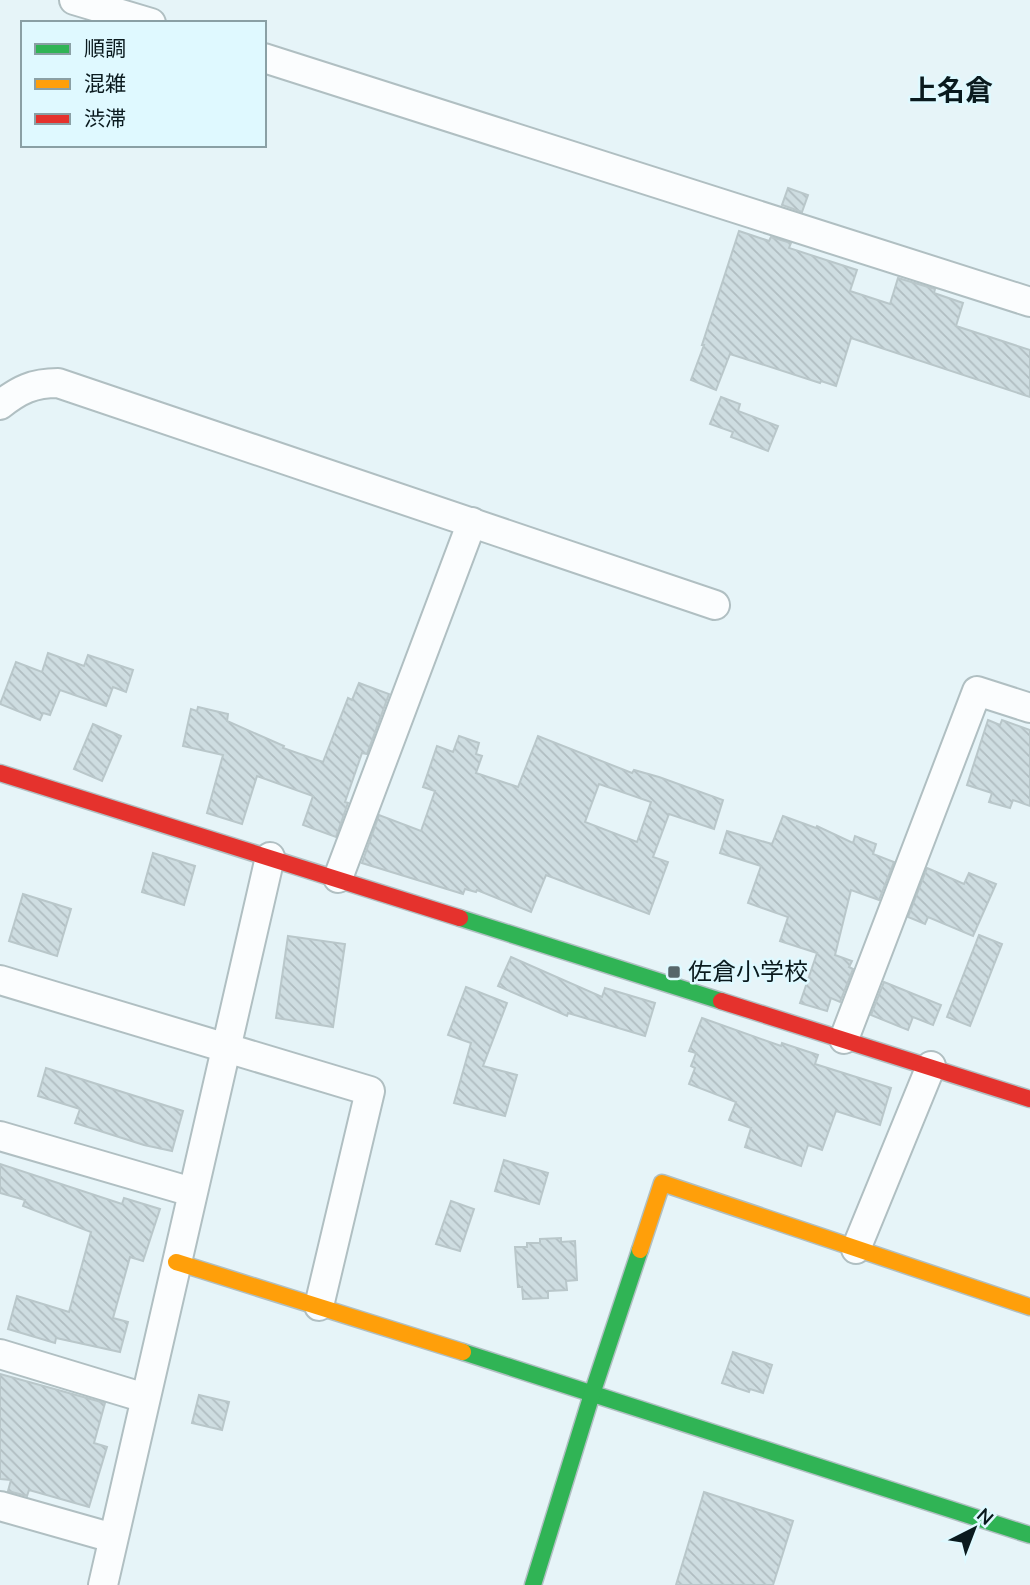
<svg xmlns="http://www.w3.org/2000/svg" width="1030" height="1585" viewBox="0 0 1030 1585" font-family="'Nunito Sans','Noto Sans JP',sans-serif">
	<style>
		.building { fill: url(#building-back-hatch); stroke: #b9c7ca; stroke-width: 2; fill-rule: evenodd }
		.lines { fill: none; stroke-linecap: round; stroke-linejoin: round }
		.street-casing { stroke: #b0bfc2; stroke-width: 32 }
		.fast-casing { stroke: #b0bfc2; stroke-width: 19 }
		.slow-casing { stroke: #b0bfc2; stroke-width: 19 }
		.jam-casing { stroke: #b0bfc2; stroke-width: 19 }
		.street { stroke: #fbfdfe; stroke-width: 28 }
		.fast { stroke: #30b455; stroke-width: 16 }
		.slow { stroke: #ff9f0a; stroke-width: 16 }
		.jam { stroke: #e5322d; stroke-width: 16 }
		.poi-dot { fill: #57666a; stroke: #dff9ff; stroke-width: 2.5 }
		.labels { text-anchor: middle; dominant-baseline: central; stroke-width: 5; stroke-linejoin: round; paint-order: stroke }
		.poi-label { font-size: 24px; fill: #0a1a1e; stroke: #dff9ff; text-anchor: start }
		.quarter-label { font-size: 28px; font-weight: bold; fill: #0a1a1e; stroke: #dff9ff }
	</style>
	<defs>
		<pattern id="building-back-hatch" width="6" height="6" patternUnits="userSpaceOnUse" patternTransform="scale(1.75)"><rect width="6" height="6" fill="#cedde1"/><path d="M-1 5l2 2M0 0l6 6M5-1l2 2" fill="none" stroke="#b0bdc1"/></pattern>
	</defs>
	<rect width="100%" height="100%" fill="#e6f4f8"/>
	<g class="building">
		<polygon points="788,188 808,195 802,212 782,205"/>
		<polygon points="739,231 769,241 771,237 791,243 789,248 857,270 850,291 890,304 898,278 935,289 934,293 963,303 956,326 1030,350 1030,397 851,338 836,386 821,381 820,383 730,354 716,390 691,380 704,345 702,345"/>
		<polygon points="721,397 740,404 738,411 778,426 768,451 731,437 733,432 710,424"/>
		<polygon points="48,653 84,666 88,655 133,670 126,692 113,687 106,706 60,690 50,715 43,713 40,720 0,704 16,662 42,672"/>
		<polygon points="359,683 389,694 367,754 362,753 345,802 348,803 336,837 303,825 313,796 257,776 242,824 207,813 223,755 183,746 191,709 197,711 198,707 228,714 227,721 284,746 283,748 323,762 348,698 352,700"/>
		<polygon points="988,720 1000,725 1002,720 1030,730 1030,806 1013,800 1010,808 989,802 992,793 967,785"/>
		<polygon points="93,724 121,736 102,781 74,769"/>
		<path d="M459 736 479 743 476 754 482 756 476 773 518 787 538 736 632 773 634 770 659 777 723 800 714 829 669 814 653 857 668 862 649 914 546 875 531 912 477 890 476 892 465 889 463 894 362 863 379 815 421 831 435 791 423 787 437 746 453 752ZM599 784 651 802 637 842 585 822Z"/>
		<polygon points="783,816 816,828 817,826 853,843 855,836 876,844 873,854 894,862 879,900 851,890 835,955 852,961 849,967 853,969 840,1002 831,998 827,1011 800,1003 817,953 780,941 788,917 748,903 761,866 720,853 727,831 772,844"/>
		<polygon points="153,853 195,866 184,905 142,892"/>
		<polygon points="927,868 964,884 969,873 996,884 973,936 928,917 925,924 908,917"/>
		<polygon points="23,894 71,909 57,956 9,941"/>
		<polygon points="979,935 1002,944 970,1026 947,1017"/>
		<polygon points="288,936 345,944 333,1027 276,1018"/>
		<polygon points="511,957 602,997 605,988 655,1003 645,1036 568,1013 567,1016 498,986"/>
		<polygon points="884,982 941,1005 933,1025 913,1017 908,1030 871,1015"/>
		<polygon points="466,987 507,1003 483,1066 517,1075 505,1116 454,1103 471,1043 448,1035"/>
		<polygon points="702,1018 781,1046 782,1043 818,1055 815,1064 891,1088 880,1125 836,1111 822,1150 808,1145 801,1166 745,1147 751,1128 729,1120 736,1102 689,1084 695,1068 691,1066 696,1053 689,1051"/>
		<polygon points="46,1068 183,1111 172,1151 144,1145 75,1123 80,1109 38,1096"/>
		<polygon points="504,1160 548,1173 539,1204 495,1191"/>
		<polygon points="0,1164 122,1204 124,1198 160,1209 143,1261 130,1257 113,1318 128,1322 120,1352 56,1338 55,1343 8,1329 17,1296 69,1312 91,1232 23,1206 25,1200 0,1193"/>
		<polygon points="451,1201 474,1209 460,1251 436,1244"/>
		<polygon points="561,1238 561,1242 575,1241 577,1280 566,1281 567,1290 548,1291 548,1298 523,1299 522,1287 518,1287 515,1247 527,1247 527,1243 540,1243 540,1239"/>
		<polygon points="733,1352 772,1365 763,1393 750,1389 749,1392 722,1383"/>
		<polygon points="0,1374 105,1403 94,1443 107,1447 89,1507 29,1490 27,1496 8,1491 11,1480 0,1479"/>
		<polygon points="199,1395 229,1402 222,1430 192,1423"/>
		<polygon points="704,1492 793,1521 773,1585 676,1585"/>
	</g>
	<g class="lines">
		<defs>
			<g id="street">
				<polyline points="74,0 151,23"/>
				<polyline points="264,58 1030,302"/>
				<path d="M0 405C19 390 33 383 58 383L715 605"/>
				<polyline points="338,878 472,522"/>
				<polyline points="0,980 370,1091 319,1306"/>
				<polyline points="844,1039 977,691 1030,708"/>
				<polyline points="0,1136 192,1192"/>
				<polyline points="856,1249 931,1066"/>
				<polyline points="0,1354 145,1398"/>
				<polyline points="0,1506 113,1538"/>
				<polyline points="103,1585 270,857"/>
			</g>
			<g id="fast">
				<polyline points="460,918 721,1001"/>
				<polyline points="463,1352 1030,1535"/>
				<polyline points="533,1585 592,1394 640,1250"/>
			</g>
			<g id="slow">
				<polyline points="640,1250 662,1183 1030,1307"/>
				<polyline points="176,1262 463,1352"/>
			</g>
			<g id="jam">
				<polyline points="0,773 460,918"/>
				<polyline points="721,1001 1030,1099"/>
			</g>
		</defs>
		<use href="#street" class="street-casing"/>
		<use href="#fast" class="fast-casing"/>
		<use href="#slow" class="slow-casing"/>
		<use href="#jam" class="jam-casing"/>
		<use href="#street" class="street"/>
		<use href="#fast" class="fast"/>
		<use href="#slow" class="slow"/>
		<use href="#jam" class="jam"/>
	</g>
	<rect class="poi-dot" x="667" y="965" width="14" height="14" rx="3.5"/>
	<g class="labels">
		<g class="poi-label">
			<text x="688" y="972">佐倉小学校</text>
		</g>
		<g class="quarter-label">
			<text x="951" y="91">上名倉</text>
		</g>
	</g>
	<rect x="21" y="21" width="245" height="126" fill="#dff9ff" stroke="#8aa0a5" stroke-width="2"/>
	<rect x="35" y="44" width="35" height="10" fill="#30b455" stroke="#8aa0a5" stroke-width="2"/>
	<text x="84" y="56" font-size="21" fill="#0a1a1e">順調</text>
	<rect x="35" y="79" width="35" height="10" fill="#ff9f0a" stroke="#8aa0a5" stroke-width="2"/>
	<text x="84" y="91" font-size="21" fill="#0a1a1e">混雑</text>
	<rect x="35" y="114" width="35" height="10" fill="#e5322d" stroke="#8aa0a5" stroke-width="2"/>
	<text x="84" y="126" font-size="21" fill="#0a1a1e">渋滞</text>
	<g transform="translate(974 1529) rotate(42)" stroke="#dff9ff" stroke-width="5" paint-order="stroke">
	<path d="M0-5L12 26L0 18L-12 26Z" fill="#0a1a1e"/>
	<text y="-10" font-size="19" font-weight="bold" text-anchor="middle" fill="#0a1a1e">N</text>
	</g>
</svg>
